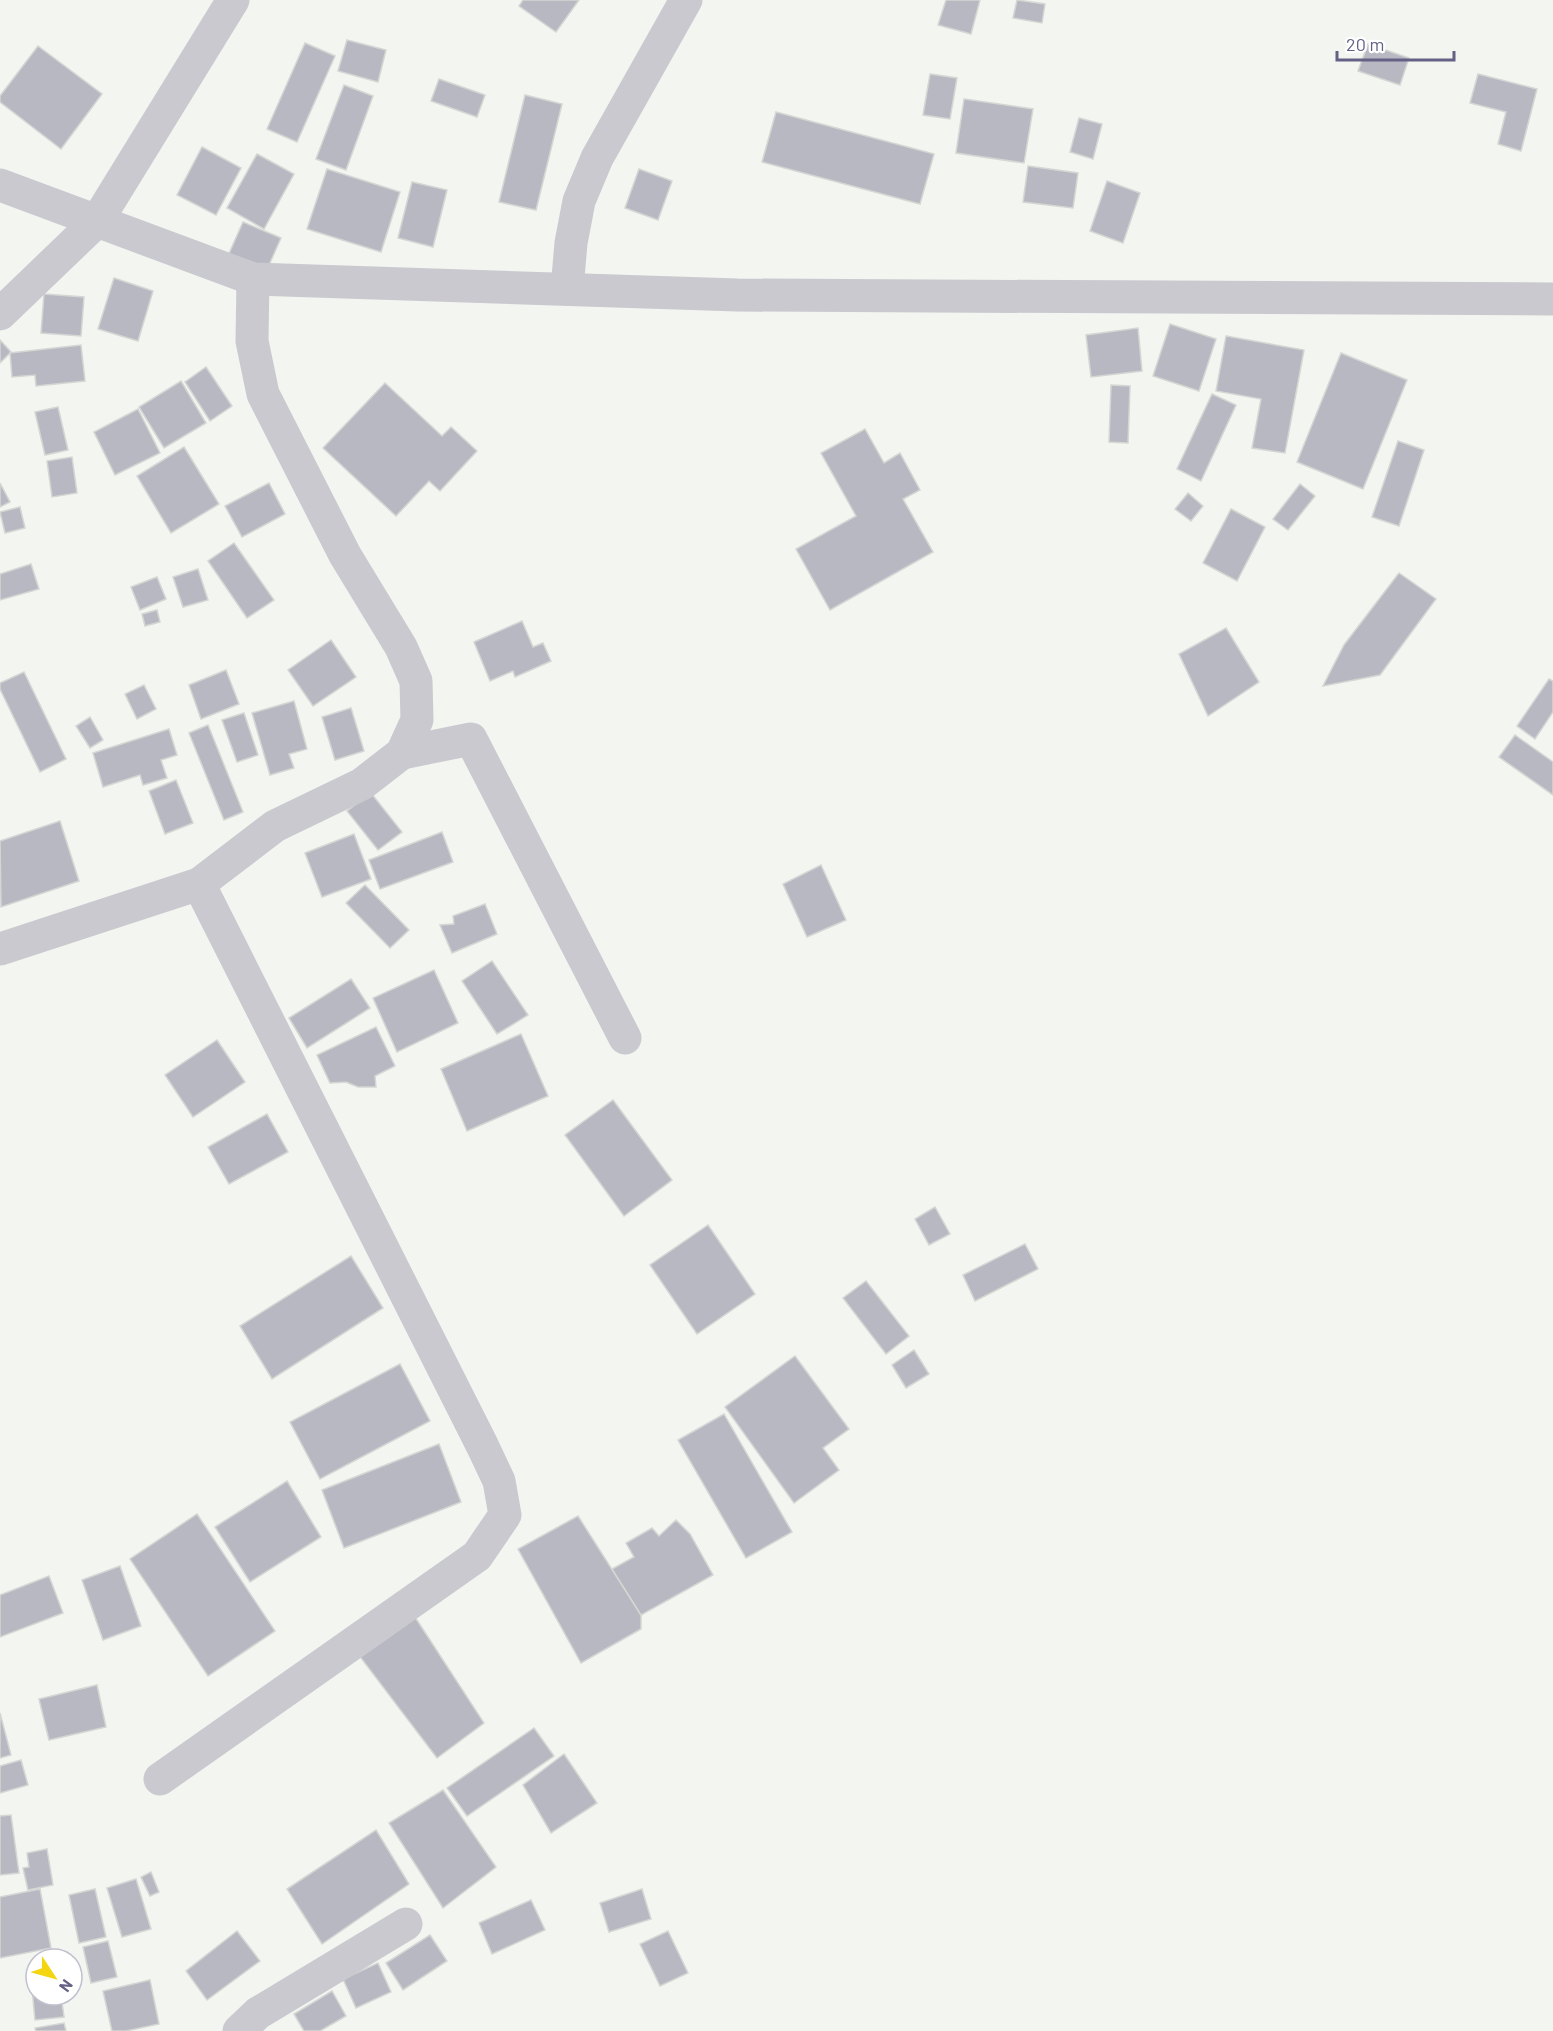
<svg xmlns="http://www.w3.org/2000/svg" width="1553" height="2031" viewBox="0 0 1553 2031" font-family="Barlow,sans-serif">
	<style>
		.building { fill: #b8b8c2; stroke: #d4d6d3; stroke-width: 1.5 }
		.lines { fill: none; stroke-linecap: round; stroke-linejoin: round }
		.street { stroke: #cac9cf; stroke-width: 33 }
	</style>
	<rect width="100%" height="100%" fill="#f2f5f0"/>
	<g class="building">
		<polygon points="523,0 579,0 556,32 519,6"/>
		<polygon points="946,0 980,0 971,34 938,25"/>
		<polygon points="1017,0 1045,4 1042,23 1013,18"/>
		<polygon points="347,40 386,50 378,82 338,71"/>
		<polygon points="305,43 335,56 297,142 267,129"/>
		<polygon points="1368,44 1409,58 1400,85 1358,71"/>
		<polygon points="38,46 102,94 61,149 0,102 0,96"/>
		<polygon points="930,74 957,78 950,119 923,115"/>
		<polygon points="1478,74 1537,89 1521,151 1498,144 1506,112 1470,103"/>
		<polygon points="439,79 485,95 477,117 431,101"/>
		<polygon points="344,85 373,96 346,170 316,159"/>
		<polygon points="525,95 562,104 536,210 499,202"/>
		<polygon points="964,99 1033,109 1024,163 956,153"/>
		<polygon points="776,112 934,154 920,204 762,162"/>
		<polygon points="1079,118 1102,124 1093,159 1070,152"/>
		<polygon points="202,147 241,168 216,215 177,195"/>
		<polygon points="257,154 294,174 264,229 227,208"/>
		<polygon points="1028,166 1078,173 1073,208 1023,202"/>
		<polygon points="327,169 400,192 381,252 307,229"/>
		<polygon points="639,169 672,181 658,220 625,208"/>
		<polygon points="1107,181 1140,193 1123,243 1090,231"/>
		<polygon points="412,182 447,190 433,247 398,238"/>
		<polygon points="243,222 281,238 265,274 227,258"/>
		<polygon points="114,278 153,291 138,341 98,329"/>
		<polygon points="44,294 84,297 81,336 41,333"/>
		<polygon points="1170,324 1216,339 1199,391 1153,376"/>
		<polygon points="1138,328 1142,371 1091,377 1086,335"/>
		<polygon points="1226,336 1304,350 1285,453 1252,448 1261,399 1216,391"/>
		<polygon points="0,340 11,352 0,363"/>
		<polygon points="81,345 85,381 36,386 35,375 12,377 10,353"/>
		<polygon points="1341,353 1407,380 1363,489 1297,462"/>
		<polygon points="206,367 232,406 210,421 185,382"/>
		<polygon points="181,381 206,423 164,448 139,407"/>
		<polygon points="385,383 442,436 451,427 477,451 440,491 429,481 396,516 323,448"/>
		<polygon points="1111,385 1130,386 1128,443 1109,442"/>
		<polygon points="1212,394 1236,405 1201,481 1177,469"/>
		<polygon points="58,407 68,450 45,455 35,412"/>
		<polygon points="138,409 160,453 115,475 94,432"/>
		<polygon points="865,429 884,463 900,453 920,490 903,499 933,552 830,610 796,549 856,516 821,453"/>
		<polygon points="1398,441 1424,450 1399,526 1372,517"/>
		<polygon points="184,447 219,504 171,533 137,476"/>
		<polygon points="72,457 77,493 52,497 47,461"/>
		<polygon points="0,483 10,502 0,507"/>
		<polygon points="269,483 285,514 242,537 225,506"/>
		<polygon points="1300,484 1315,496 1288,530 1273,519"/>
		<polygon points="1188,493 1203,506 1191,521 1175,509"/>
		<polygon points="20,507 25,528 5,533 0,512"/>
		<polygon points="1231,509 1265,527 1237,581 1203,563"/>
		<polygon points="234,543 274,600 247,618 208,561"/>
		<polygon points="31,564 39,589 0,600 0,574"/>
		<polygon points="198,569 208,600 183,607 173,577"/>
		<polygon points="1399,573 1436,599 1380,675 1323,686 1344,645"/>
		<polygon points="157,577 166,599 140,610 131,587"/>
		<polygon points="157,610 160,622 145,626 142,614"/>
		<polygon points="522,621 533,647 543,643 551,661 515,677 513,671 490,681 474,642"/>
		<polygon points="1226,628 1259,682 1208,716 1179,654"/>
		<polygon points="331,640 356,677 313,706 288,670"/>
		<polygon points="226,670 239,704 201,719 189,685"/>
		<polygon points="24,672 66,759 40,772 0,689 0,683"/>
		<polygon points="1549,679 1553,681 1553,712 1535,739 1517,726"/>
		<polygon points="144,685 156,709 137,719 125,694"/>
		<polygon points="294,701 307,749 289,754 294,768 270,775 252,713"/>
		<polygon points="351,708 364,751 335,760 322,717"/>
		<polygon points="244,713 258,755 237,762 222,720"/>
		<polygon points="90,717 103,740 90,748 76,726"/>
		<polygon points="208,725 243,812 224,820 189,733"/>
		<polygon points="169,729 177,755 161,760 167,778 143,785 140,775 103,787 93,753"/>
		<polygon points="1515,735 1553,762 1553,795 1499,757"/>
		<polygon points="176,780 193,823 165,834 149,791"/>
		<polygon points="371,793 402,832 378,850 347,811"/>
		<polygon points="60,821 79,881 1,907 0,841"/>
		<polygon points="442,832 453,862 380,889 369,860"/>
		<polygon points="354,834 371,879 322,897 305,853"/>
		<polygon points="821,865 846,920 807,937 783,884"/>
		<polygon points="365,885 409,930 390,948 346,903"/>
		<polygon points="485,904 497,934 452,953 440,925 454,924 453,916"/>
		<polygon points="492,961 528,1015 497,1034 462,981"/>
		<polygon points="434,970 458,1023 397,1052 373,998"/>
		<polygon points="351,979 370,1008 307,1048 289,1018"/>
		<polygon points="376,1027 395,1066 375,1076 376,1087 358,1087 346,1082 330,1083 317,1055"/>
		<polygon points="521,1034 548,1096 467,1131 441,1069"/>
		<polygon points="217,1040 245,1082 193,1117 165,1075"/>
		<polygon points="613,1100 672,1180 624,1216 565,1135"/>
		<polygon points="267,1114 288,1152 229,1184 208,1147"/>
		<polygon points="935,1207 950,1234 929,1245 915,1219"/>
		<polygon points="708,1225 755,1294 697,1334 650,1265"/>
		<polygon points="1025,1244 1038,1269 975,1301 963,1275"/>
		<polygon points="351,1256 383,1308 272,1379 240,1326"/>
		<polygon points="866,1281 909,1336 886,1354 843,1298"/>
		<polygon points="914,1350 929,1374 906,1388 892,1365"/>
		<polygon points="795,1356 849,1429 823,1448 839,1470 794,1503 725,1407"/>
		<polygon points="400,1364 430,1421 320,1479 290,1422"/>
		<polygon points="724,1414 792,1532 746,1558 678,1440"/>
		<polygon points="439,1444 461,1502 344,1548 322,1490"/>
		<polygon points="287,1481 321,1537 250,1582 215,1527"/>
		<polygon points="197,1514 275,1631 208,1676 130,1559"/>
		<polygon points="578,1516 641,1615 641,1629 581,1663 518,1549"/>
		<polygon points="676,1520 690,1534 713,1575 641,1615 612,1569 634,1557 626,1543 652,1528 659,1536"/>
		<polygon points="120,1566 141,1626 103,1640 82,1580"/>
		<polygon points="49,1576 63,1613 0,1637 0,1595"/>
		<polygon points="413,1614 484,1723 437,1758 358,1654"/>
		<polygon points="97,1685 106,1727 49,1740 39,1699"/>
		<polygon points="0,1713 11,1755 0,1758"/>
		<polygon points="534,1728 554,1756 467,1816 447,1788"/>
		<polygon points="564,1754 597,1803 551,1833 523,1785"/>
		<polygon points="21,1760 28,1785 0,1793 0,1766"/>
		<polygon points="443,1790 496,1867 443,1908 389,1823"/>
		<polygon points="11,1815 19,1873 0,1875 0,1816"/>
		<polygon points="376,1830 409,1884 322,1944 287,1889"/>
		<polygon points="47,1849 53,1885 28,1890 23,1868 29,1867 27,1853"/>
		<polygon points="151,1872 159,1892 150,1896 141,1877"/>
		<polygon points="136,1879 151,1929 122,1937 107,1888"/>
		<polygon points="40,1889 51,1948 0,1958 0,1897"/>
		<polygon points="95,1889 106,1937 79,1943 69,1895"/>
		<polygon points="642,1889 651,1919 609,1932 600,1903"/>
		<polygon points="531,1900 545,1930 492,1954 479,1923"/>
		<polygon points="237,1931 260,1961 207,2000 186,1971"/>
		<polygon points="668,1931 688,1973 660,1986 640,1944"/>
		<polygon points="430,1935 447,1961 403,1990 386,1963"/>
		<polygon points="108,1941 117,1977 91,1983 83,1947"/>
		<polygon points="378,1963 391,1992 356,2008 343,1979"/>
		<polygon points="150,1980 159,2024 126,2031 112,2031 103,1991"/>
		<polygon points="36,1987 36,1995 61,1995 64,2017 35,2020 32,1988"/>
		<polygon points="332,1991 346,2016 320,2031 304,2031 294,2014"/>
		<polygon points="64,2023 66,2031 36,2031 35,2028"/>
	</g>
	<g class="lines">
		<g class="street">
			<polyline points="0,185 253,279 737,295 1553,299"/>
			<polyline points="567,289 571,243 579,201 597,158 686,0"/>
			<polyline points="0,314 97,221 233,0"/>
			<polyline points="402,753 471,739 625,1038"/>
			<polyline points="0,949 199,884 275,826 362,784 402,753 417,720 416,681 401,647 345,555 263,394 252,341 253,279"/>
			<polyline points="160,1779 477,1556 505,1515 499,1481 482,1445 199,884"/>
			<polyline points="239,2031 258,2013 406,1924"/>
		</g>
	</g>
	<g transform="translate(54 1977) rotate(126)"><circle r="28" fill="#ffffff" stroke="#c1c0ce" stroke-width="1.5"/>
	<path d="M0-4.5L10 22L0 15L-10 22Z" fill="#f4d511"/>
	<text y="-9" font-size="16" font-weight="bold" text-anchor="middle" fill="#646185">N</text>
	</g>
	<path d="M1337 51v9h117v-9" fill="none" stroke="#646185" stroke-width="3"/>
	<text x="1346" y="51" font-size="18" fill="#646185" stroke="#ffffff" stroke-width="4.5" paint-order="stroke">20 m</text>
</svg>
